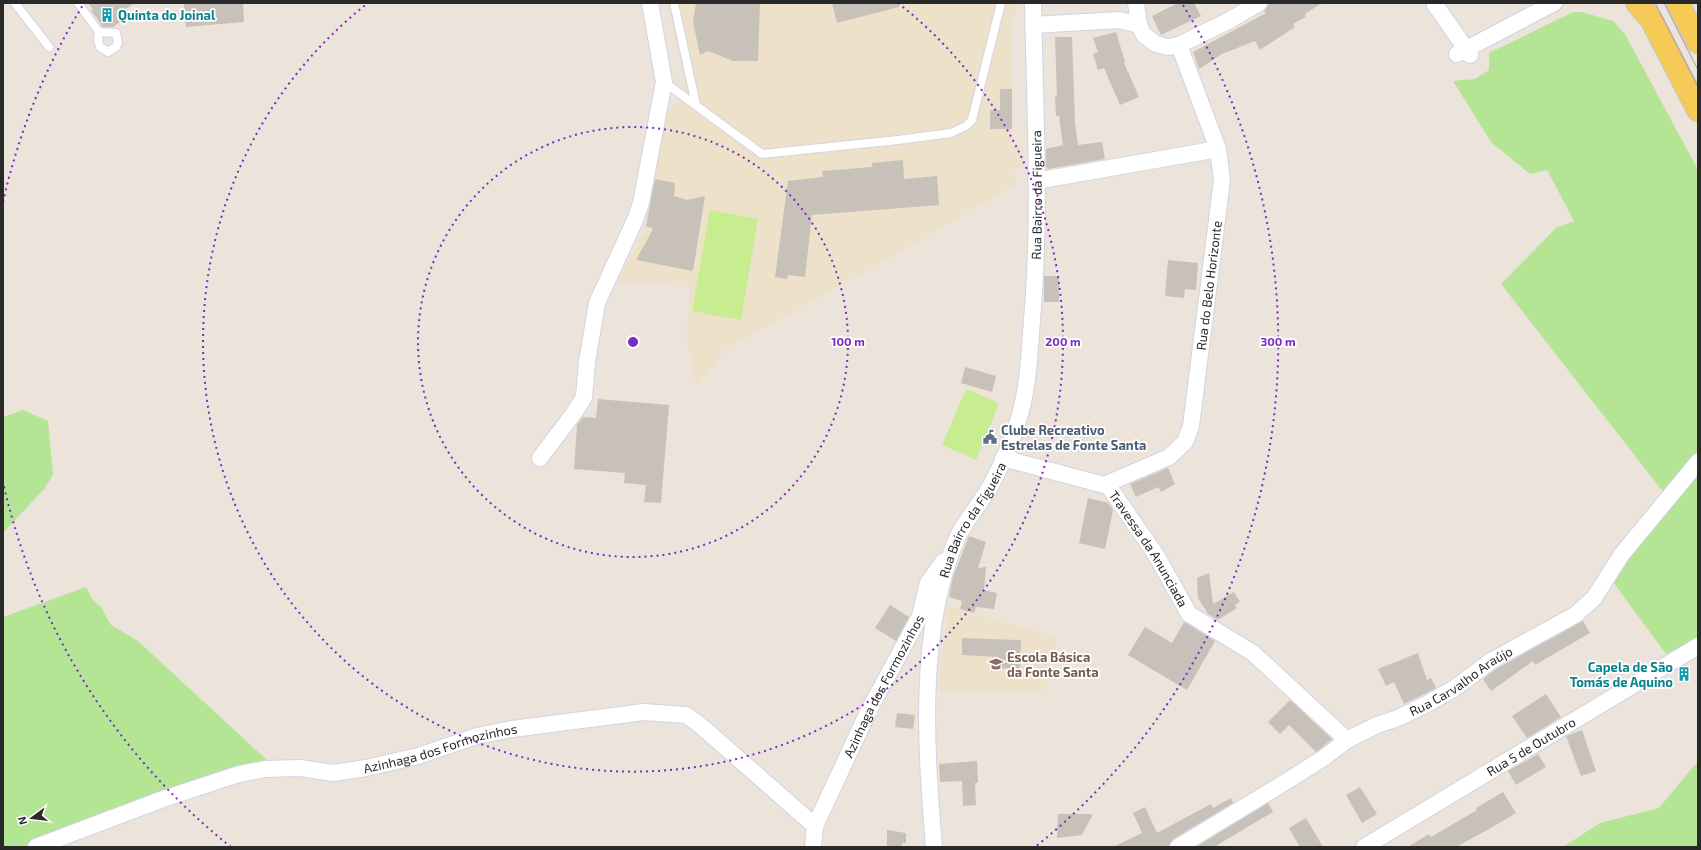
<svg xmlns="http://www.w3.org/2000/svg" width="1701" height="850" viewBox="0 0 1701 850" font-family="'Exo 2',sans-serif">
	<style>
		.education { fill: #eee1c9 }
		.green { fill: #b3e595 }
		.pitch { fill: #c8ec90 }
		.building { fill: #c7c1ba }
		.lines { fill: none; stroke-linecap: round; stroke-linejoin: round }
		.service-casing { stroke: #d0d4e3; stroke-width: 10 }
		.minor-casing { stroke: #d0d4e3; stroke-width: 18 }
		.primary-casing { stroke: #c7c7c7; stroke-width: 24 }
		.service { stroke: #fff; stroke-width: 8 }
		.minor { stroke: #fff; stroke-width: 16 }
		.primary { stroke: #f5ca57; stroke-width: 22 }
		.tram { stroke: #9da1b4; stroke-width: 1 }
		.ring { fill: none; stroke: #7b2cbf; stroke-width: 2; stroke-dasharray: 2 4 }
		.labels { text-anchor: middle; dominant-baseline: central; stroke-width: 3.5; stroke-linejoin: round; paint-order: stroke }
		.culture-label { font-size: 13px; font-weight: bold; fill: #0d838f; stroke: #fff; text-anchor: start }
		.street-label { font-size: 13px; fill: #292929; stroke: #fff }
		.service-label { font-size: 13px; font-weight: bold; fill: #4e5e75; stroke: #fff; text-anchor: start }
		.education-label { font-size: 13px; font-weight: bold; fill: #785e54; stroke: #fff; text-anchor: start }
		.centre { fill: #7b2cbf; stroke: #fff; stroke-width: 2 }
		.ring-label { font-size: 12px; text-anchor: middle; font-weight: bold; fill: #7b2cbf; stroke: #fff; stroke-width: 3.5; stroke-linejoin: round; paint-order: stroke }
	</style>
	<rect width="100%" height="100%" fill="#ece4da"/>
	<g class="education">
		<polygon points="667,3 1018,3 1011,27 1012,146 1022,146 1023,166 1013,171 1018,183 874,267 726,349 696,387 686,337 690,287 679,287 678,282 616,283 644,232 667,113 686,90"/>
		<polygon points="947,606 1057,637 1045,693 939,692"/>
	</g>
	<g class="green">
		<polygon points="1573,12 1582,12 1613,21 1625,34 1698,170 1698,450 1664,493 1501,284 1556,228 1574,221 1547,170 1530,174 1491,142 1453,81 1475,79 1489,70 1489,53"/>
		<polygon points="23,410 48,421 53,474 45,488 3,533 3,417"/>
		<polygon points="1698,470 1698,637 1666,654 1613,582 1646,535"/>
		<polygon points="86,587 93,600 101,607 111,625 138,641 268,761 265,769 36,847 3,847 3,617"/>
		<polygon points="1698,761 1698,847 1563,847 1600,823 1659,808"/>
	</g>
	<g class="pitch">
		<polygon points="710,210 758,219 741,320 692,311"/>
		<polygon points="966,389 999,403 976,460 942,445"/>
	</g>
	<g class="building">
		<polygon points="88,3 134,3 120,13 124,19 113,27 103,27 91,10 93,9"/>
		<polygon points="184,3 243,3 244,22 186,27"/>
		<polygon points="696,3 760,3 758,61 733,61 708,51 700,55 693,22"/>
		<polygon points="832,3 898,3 899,7 837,23"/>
		<polygon points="1178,3 1194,3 1201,16 1161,35 1152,16"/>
		<polygon points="1270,3 1322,3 1305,14 1306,17 1293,24 1295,27 1260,50 1255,41 1222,54 1199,69 1193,52 1266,13 1264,11"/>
		<polygon points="1116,32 1125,62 1124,63 1139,97 1120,105 1104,68 1098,70 1093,54 1098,52 1093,38"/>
		<polygon points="1055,37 1072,37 1075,123 1078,145 1102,142 1105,159 1048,169 1046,167 1046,149 1063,145 1059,116 1056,116 1055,96 1057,96"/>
		<polygon points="1000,89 1012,89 1012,129 990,129 990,110 1000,110"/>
		<polygon points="903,160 904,179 937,176 939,205 812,215 805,277 788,275 787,279 775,277 788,181 823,177 822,171 872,167 872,163"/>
		<polygon points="655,179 675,183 674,196 687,200 705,196 693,271 636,260 653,229 646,226"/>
		<polygon points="1168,260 1198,263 1196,290 1185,289 1184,298 1165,296"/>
		<rect x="1044" y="276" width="15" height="26"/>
		<polygon points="965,367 996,376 992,392 961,383"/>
		<polygon points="598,399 669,405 661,503 644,502 646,485 624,483 625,473 574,469 577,425 583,417 596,418"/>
		<polygon points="1168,468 1175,484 1161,492 1158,487 1136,497 1130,484"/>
		<polygon points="1088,498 1108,503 1113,510 1105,549 1079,543"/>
		<polygon points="969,536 986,542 978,568 986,567 984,590 997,593 994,609 976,607 974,613 960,609 962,601 949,597 953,577"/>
		<polygon points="1209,573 1213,604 1234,592 1240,602 1235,605 1237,608 1218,620 1208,614 1198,598 1197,578"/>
		<polygon points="890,605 909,617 896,641 875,628"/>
		<polygon points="1583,621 1590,633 1535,665 1533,661 1491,691 1483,679 1496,669"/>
		<polygon points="1184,622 1215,641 1187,690 1128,655 1145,627 1172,643"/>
		<polygon points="962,638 1021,640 1020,669 998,668 999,657 962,655"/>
		<polygon points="1418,653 1427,680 1431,678 1436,688 1404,704 1394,682 1386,686 1378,669"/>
		<polygon points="1546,694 1561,717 1527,738 1512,716"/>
		<polygon points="1290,700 1332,739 1316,752 1289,725 1280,734 1268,722"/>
		<polygon points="897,713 915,715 913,729 895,727"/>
		<polygon points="1582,730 1596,771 1581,776 1566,736"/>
		<polygon points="1538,754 1546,767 1516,785 1508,771"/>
		<polygon points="977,761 978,783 975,783 976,805 963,806 962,781 940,782 939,764"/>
		<polygon points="1360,787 1377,814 1362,823 1346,795"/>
		<polygon points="1503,792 1516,813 1489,829 1456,847 1408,847 1429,834 1431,837 1477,810 1476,808"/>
		<polygon points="1231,798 1233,803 1173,839 1169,847 1113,847 1142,833 1133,813 1145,807 1157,833 1211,804 1213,808"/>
		<polygon points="1268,803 1273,812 1214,847 1196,847"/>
		<polygon points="1058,814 1093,814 1082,835 1057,838"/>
		<polygon points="1306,818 1323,847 1300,847 1289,828"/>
		<polygon points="887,830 906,833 906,843 902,843 902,847 887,847"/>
	</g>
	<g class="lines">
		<defs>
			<g id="service">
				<polyline points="15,3 49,47"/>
				<polyline points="78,3 99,32 98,40 100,47 108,52 116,47 118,42 116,33 99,32"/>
				<polyline points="674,3 696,105"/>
				<polyline points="664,82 762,154 898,140 951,133 966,126 972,120 1001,3"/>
			</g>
			<g id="minor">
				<polyline points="1136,3 1139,25 1144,35 1156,44 1168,47 1179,45 1228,21 1259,3"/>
				<polyline points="1434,3 1470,55"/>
				<polyline points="1033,25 1119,20 1139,25"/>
				<polyline points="1457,54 1554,3"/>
				<polyline points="1036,181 1218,149"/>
				<polyline points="540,458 574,413 584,397 587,362 597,303 635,220 641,203 664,82 650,3"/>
				<path id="s1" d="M1003 458 1104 485 1169 457 1185 442 1191 426 1222 180 1218 149 1179 45"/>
				<path id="s2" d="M1107 484 1156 555 1189 614 1253 653 1347 740"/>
				<path id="s3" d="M36 847 163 799 239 774 265 769 300 768 333 773 366 768 418 756 477 736 512 729 644 712 686 715 700 725 815 826"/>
				<path id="s4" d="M813 847 815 826 869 710 920 616 928 583 943 562"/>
				<path id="s5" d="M934 847C926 749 917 631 957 538 966 519 982 502 992 483 1006 457 1018 427 1024 398 1029 373 1030 345 1032 320 1041 215 1035 109 1033 3"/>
				<path id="s6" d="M1178 847 1287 781 1322 759 1347 740 1377 725 1398 718 1425 705 1455 688 1491 661 1575 615 1594 598 1622 554 1698 462"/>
				<path id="s7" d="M1364 847 1698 646"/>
			</g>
			<g id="primary">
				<polyline points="1637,3 1651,19 1698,110"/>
				<polyline points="1678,3 1698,42"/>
			</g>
		</defs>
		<use href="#service" class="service-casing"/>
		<use href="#minor" class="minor-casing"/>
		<use href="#primary" class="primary-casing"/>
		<use href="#service" class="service"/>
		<use href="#minor" class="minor"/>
		<use href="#primary" class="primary"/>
		<g class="tram">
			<polyline points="1655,3 1698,87"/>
			<polyline points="1664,3 1698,70"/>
		</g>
	</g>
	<g class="ring">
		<circle cx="633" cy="342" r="215"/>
		<path d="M898 3A430 430 0 1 1 368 3"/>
		<path d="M231 847A645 645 0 0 1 3 482M3 202A645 645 0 0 1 83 5M1183 5A645 645 0 0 1 1035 847"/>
	</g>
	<defs>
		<symbol id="building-bare" viewBox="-9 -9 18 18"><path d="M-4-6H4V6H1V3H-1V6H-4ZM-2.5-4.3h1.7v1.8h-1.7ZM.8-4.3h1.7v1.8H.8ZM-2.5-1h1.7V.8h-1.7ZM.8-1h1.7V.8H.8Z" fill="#0f9aa8" stroke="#fff" stroke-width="2.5" paint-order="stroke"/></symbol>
		<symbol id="civic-bare" viewBox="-9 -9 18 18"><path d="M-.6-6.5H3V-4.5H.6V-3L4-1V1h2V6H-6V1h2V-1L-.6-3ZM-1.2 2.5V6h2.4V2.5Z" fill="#5c6f8a" stroke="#fff" stroke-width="2.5" paint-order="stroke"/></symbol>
		<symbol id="school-bare" viewBox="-9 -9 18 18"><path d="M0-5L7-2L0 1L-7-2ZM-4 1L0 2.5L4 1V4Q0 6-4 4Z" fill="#8d6e63" stroke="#fff" stroke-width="2.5" paint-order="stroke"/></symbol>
	</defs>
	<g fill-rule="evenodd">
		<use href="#building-bare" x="97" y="5" width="20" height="20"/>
		<use href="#civic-bare" x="980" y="427" width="20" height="20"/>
		<use href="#school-bare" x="986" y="654" width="20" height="20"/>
		<use href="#building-bare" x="1674" y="664" width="20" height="20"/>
	</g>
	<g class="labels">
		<g class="culture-label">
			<text x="118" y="15">Quinta do Joinal</text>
			<text x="1673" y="667" text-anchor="end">Capela de São<tspan x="1673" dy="15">Tomás de Aquino</tspan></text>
		</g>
		<g class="street-label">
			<text stroke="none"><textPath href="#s5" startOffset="673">Rua Bairro da Figueira</textPath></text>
			<text stroke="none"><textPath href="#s1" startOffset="356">Rua do Belo Horizonte</textPath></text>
			<text stroke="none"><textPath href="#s5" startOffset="336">Rua Bairro da Figueira</textPath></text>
			<text stroke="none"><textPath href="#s2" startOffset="77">Travessa da Anunciada</textPath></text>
			<text stroke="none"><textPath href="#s6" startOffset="329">Rua Carvalho Araújo</textPath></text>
			<text stroke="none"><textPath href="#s4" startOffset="177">Azinhaga dos Formozinhos</textPath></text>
			<text stroke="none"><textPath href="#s7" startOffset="195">Rua 5 de Outubro</textPath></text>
			<text stroke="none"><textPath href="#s3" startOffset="421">Azinhaga dos Formozinhos</textPath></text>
		</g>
		<g class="service-label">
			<text x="1001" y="430">Clube Recreativo<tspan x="1001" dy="15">Estrelas de Fonte Santa</tspan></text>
		</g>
		<g class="education-label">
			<text x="1007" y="657">Escola Básica<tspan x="1007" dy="15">da Fonte Santa</tspan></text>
		</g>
	</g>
	<circle cx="633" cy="342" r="6" class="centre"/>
	<g class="ring-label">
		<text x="848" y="346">100 m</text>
		<text x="1063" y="346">200 m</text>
		<text x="1278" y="346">300 m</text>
	</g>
	<rect width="1701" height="850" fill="none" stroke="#292929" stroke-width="8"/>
	<g transform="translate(32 818) rotate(255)" stroke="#ffffff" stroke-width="3" paint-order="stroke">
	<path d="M0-3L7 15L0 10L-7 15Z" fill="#292929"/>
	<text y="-6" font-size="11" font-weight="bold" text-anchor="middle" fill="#292929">N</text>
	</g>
</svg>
